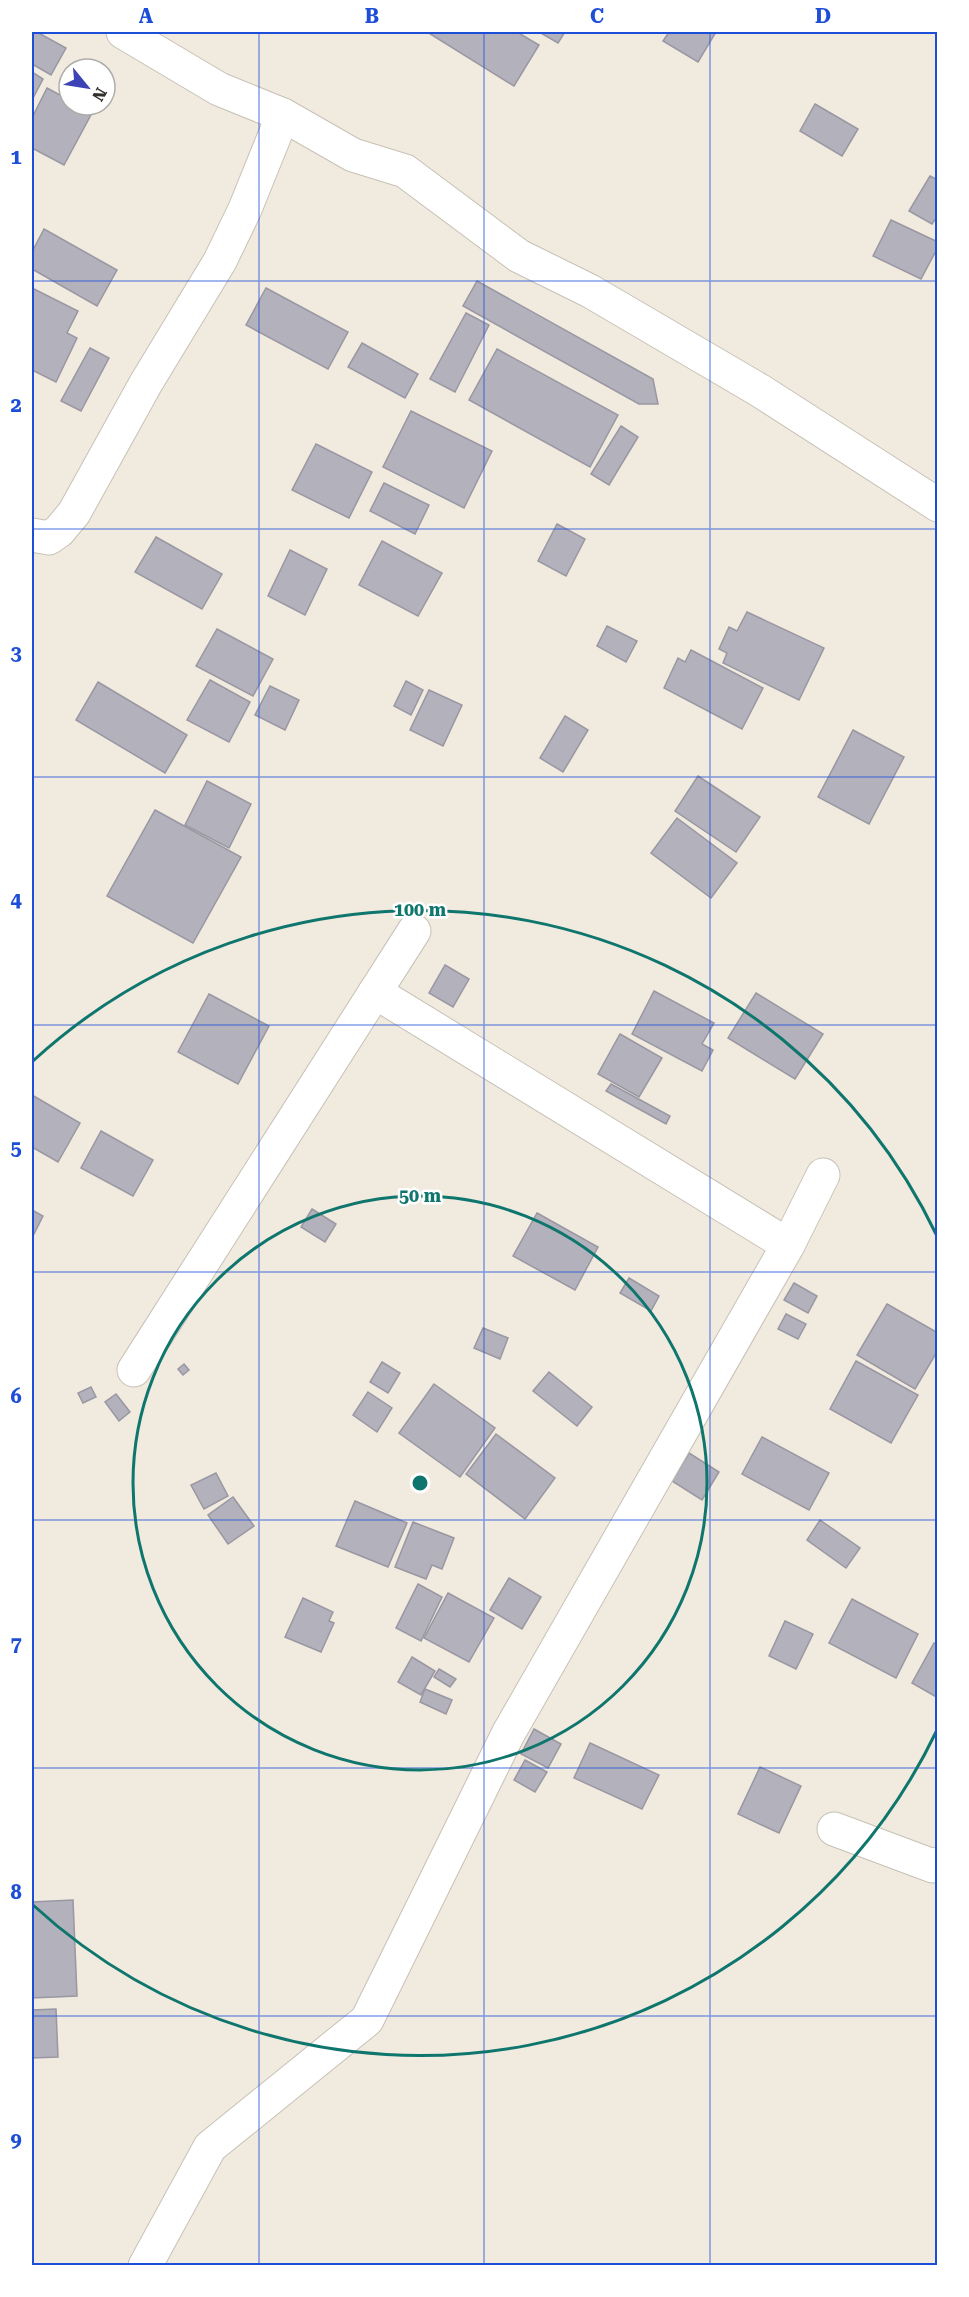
<svg xmlns="http://www.w3.org/2000/svg" width="969" height="2297" viewBox="0 0 969 2297" font-family="'Roboto Serif',serif">
	<style>
		.building { fill: #b3b1bc; stroke: #9997a2; stroke-width: 1.5 }
		.lines { fill: none; stroke-linecap: round; stroke-linejoin: round }
		.minor-casing { stroke: #c7c1b6; stroke-width: 35 }
		.minor { stroke: #fff; stroke-width: 33 }
		.grid { fill: none; stroke: #1d4ed8; stroke-width: 1.5; stroke-opacity: 0.55 }
		.ring { fill: none; stroke: #0f766e; stroke-width: 3 }
		.centre { fill: #0f766e; stroke: #fff; stroke-width: 3 }
		.ring-label { font-size: 18px; text-anchor: middle; font-weight: bold; fill: #0f766e; stroke: #fff; stroke-width: 5; stroke-linejoin: round; paint-order: stroke }
		.neatline { fill: none; stroke: #1d4ed8; stroke-width: 2 }
		.grid-label { font-size: 20px; text-anchor: middle; font-weight: bold; fill: #1d4ed8 }
	</style>
	<rect width="100%" height="100%" fill="#f1eadf"/>
	<g class="building">
		<polygon points="32,32 37,32 66,48 51,75 32,64"/>
		<polygon points="427,32 517,32 539,45 514,86"/>
		<polygon points="539,32 565,32 558,43"/>
		<polygon points="669,32 716,32 698,62 663,41"/>
		<polygon points="32,72 43,79 32,100"/>
		<polygon points="47,88 69,100 69,105 78,105 92,113 64,165 32,148 32,118"/>
		<polygon points="815,104 858,129 842,156 800,131"/>
		<polygon points="930,176 938,180 938,215 932,224 909,211"/>
		<polygon points="891,220 938,242 938,247 921,279 873,256"/>
		<polygon points="44,229 117,270 97,306 32,269 32,252"/>
		<polygon points="477,281 653,379 658,404 639,404 463,306"/>
		<polygon points="32,288 78,311 67,333 77,338 56,382 32,370"/>
		<polygon points="266,288 348,332 328,369 246,325"/>
		<polygon points="466,313 489,325 455,392 430,379"/>
		<polygon points="362,343 418,374 405,398 348,367"/>
		<polygon points="90,348 109,358 81,411 61,401"/>
		<polygon points="497,349 618,415 590,467 469,400"/>
		<polygon points="411,411 492,451 464,508 383,467"/>
		<polygon points="621,426 638,437 609,485 591,474"/>
		<polygon points="316,444 372,472 349,518 292,490"/>
		<polygon points="384,483 429,505 415,534 370,511"/>
		<polygon points="557,524 585,539 566,576 538,561"/>
		<polygon points="156,537 222,574 202,609 135,572"/>
		<polygon points="382,541 442,573 418,616 359,585"/>
		<polygon points="290,550 327,569 305,615 268,596"/>
		<polygon points="747,612 824,648 799,700 723,663 727,653 719,649 729,627 737,631"/>
		<polygon points="607,626 637,641 626,662 597,646"/>
		<polygon points="217,629 273,659 253,696 196,666"/>
		<polygon points="691,650 763,688 742,729 664,688 678,658 685,662"/>
		<polygon points="210,680 250,702 229,742 187,720"/>
		<polygon points="406,681 423,690 411,715 394,706"/>
		<polygon points="98,682 187,735 165,773 76,720"/>
		<polygon points="270,686 299,700 285,730 255,715"/>
		<polygon points="429,690 462,705 443,746 410,730"/>
		<polygon points="565,716 588,730 563,772 540,758"/>
		<polygon points="853,730 904,757 869,824 818,797"/>
		<polygon points="698,776 760,817 736,852 675,811"/>
		<polygon points="207,781 251,804 229,848 185,825"/>
		<polygon points="155,810 241,857 193,943 107,896"/>
		<polygon points="677,818 737,863 711,898 651,853"/>
		<polygon points="445,965 469,979 453,1007 429,993"/>
		<polygon points="654,991 714,1023 702,1044 713,1050 702,1071 632,1034"/>
		<polygon points="756,993 823,1034 795,1079 728,1038"/>
		<polygon points="209,994 269,1026 238,1084 178,1052"/>
		<polygon points="620,1034 662,1058 639,1097 598,1074"/>
		<polygon points="611,1084 670,1116 666,1124 606,1091"/>
		<polygon points="32,1095 80,1123 58,1162 32,1147"/>
		<polygon points="101,1131 153,1160 133,1196 81,1168"/>
		<polygon points="312,1209 336,1224 325,1242 301,1227"/>
		<polygon points="32,1210 43,1216 32,1238"/>
		<polygon points="537,1213 598,1247 575,1290 513,1256"/>
		<polygon points="629,1278 659,1296 651,1311 620,1293"/>
		<polygon points="794,1283 817,1296 808,1313 784,1300"/>
		<polygon points="887,1304 938,1333 938,1350 915,1389 857,1355"/>
		<polygon points="786,1314 806,1324 798,1339 778,1329"/>
		<polygon points="483,1328 508,1338 500,1359 474,1348"/>
		<polygon points="856,1361 918,1395 891,1443 830,1409"/>
		<polygon points="382,1362 400,1373 388,1393 370,1382"/>
		<polygon points="184,1364 189,1370 183,1375 178,1369"/>
		<polygon points="549,1372 592,1407 577,1426 533,1391"/>
		<polygon points="434,1384 495,1428 460,1477 399,1433"/>
		<polygon points="91,1387 96,1397 83,1403 78,1393"/>
		<polygon points="368,1392 392,1408 377,1432 353,1415"/>
		<polygon points="116,1394 130,1412 119,1421 105,1402"/>
		<polygon points="496,1434 555,1478 525,1519 466,1474"/>
		<polygon points="762,1437 829,1473 809,1510 742,1474"/>
		<polygon points="689,1453 719,1472 702,1500 672,1481"/>
		<polygon points="216,1473 228,1496 204,1509 191,1485"/>
		<polygon points="233,1497 254,1526 228,1544 208,1515"/>
		<polygon points="355,1501 407,1523 388,1567 336,1546"/>
		<polygon points="820,1520 860,1548 846,1568 807,1540"/>
		<polygon points="413,1522 454,1538 442,1569 432,1565 426,1579 395,1567"/>
		<polygon points="509,1578 541,1597 522,1629 490,1610"/>
		<polygon points="418,1584 442,1597 421,1641 396,1628"/>
		<polygon points="448,1593 494,1618 469,1662 424,1638"/>
		<polygon points="303,1598 333,1612 329,1621 334,1623 321,1652 285,1637"/>
		<polygon points="852,1599 918,1634 896,1678 829,1643"/>
		<polygon points="785,1621 813,1634 796,1669 769,1656"/>
		<polygon points="934,1643 938,1645 938,1698 912,1683"/>
		<polygon points="412,1657 435,1671 421,1695 398,1682"/>
		<polygon points="439,1669 456,1679 450,1687 434,1677"/>
		<polygon points="425,1689 452,1700 446,1714 420,1702"/>
		<polygon points="534,1729 561,1744 548,1768 521,1754"/>
		<polygon points="590,1743 659,1775 642,1809 574,1778"/>
		<polygon points="525,1760 547,1772 535,1792 514,1780"/>
		<polygon points="760,1767 801,1786 779,1833 738,1814"/>
		<polygon points="73,1900 77,1996 32,1998 32,1902"/>
		<polygon points="56,2009 58,2057 32,2058 32,2010"/>
	</g>
	<g class="lines">
		<defs>
			<g id="minor">
				<polyline points="123,32 219,89 283,115 353,155 405,171 519,256 590,291 759,390 938,505"/>
				<polyline points="32,535 49,538 59,531 74,513 146,383 220,261 245,209 283,115"/>
				<polyline points="788,1245 823,1175"/>
				<polyline points="134,1370 414,931"/>
				<polyline points="834,1829 933,1866 938,1864"/>
				<polyline points="145,2266 210,2147 367,2020 508,1734 788,1245 375,992"/>
			</g>
		</defs>
		<use href="#minor" class="minor-casing"/>
		<use href="#minor" class="minor"/>
	</g>
	<path class="grid" d="M259 32V2266M484 32V2266M710 32V2266M32 281H938M32 529H938M32 777H938M32 1025H938M32 1272H938M32 1520H938M32 1768H938M32 2016H938"/>
	<g class="ring">
		<circle cx="420" cy="1483" r="287"/>
		<path d="M937 1730A573 573 0 0 1 33 1905M33 1061A573 573 0 0 1 937 1236"/>
	</g>
	<circle cx="420" cy="1483" r="9" class="centre"/>
	<g class="ring-label">
		<text x="420" y="916">100 m</text>
		<text x="420" y="1202">50 m</text>
	</g>
	<rect width="969" height="2297" fill="none" stroke="#ffffff" stroke-width="66"/>
	<g transform="translate(87 87) rotate(120)"><circle r="28" fill="#ffffff" stroke="#aeadab" stroke-width="1.5"/>
	<path d="M0-4.5L10 22L0 15L-10 22Z" fill="#3d43b7"/>
	<text y="-9" font-size="16" font-weight="bold" text-anchor="middle" fill="#34312d">N</text>
	</g>
	<rect x="33" y="33" width="903" height="2231" class="neatline"/>
	<g class="grid-label">
		<text x="146" y="23">A</text>
		<text x="372" y="23">B</text>
		<text x="597" y="23">C</text>
		<text x="823" y="23">D</text>
		<text x="16" y="164">1</text>
		<text x="16" y="412">2</text>
		<text x="16" y="660">3</text>
		<text x="16" y="907">4</text>
		<text x="16" y="1155">5</text>
		<text x="16" y="1403">6</text>
		<text x="16" y="1651">7</text>
		<text x="16" y="1899">8</text>
		<text x="16" y="2147">9</text>
	</g>
</svg>
